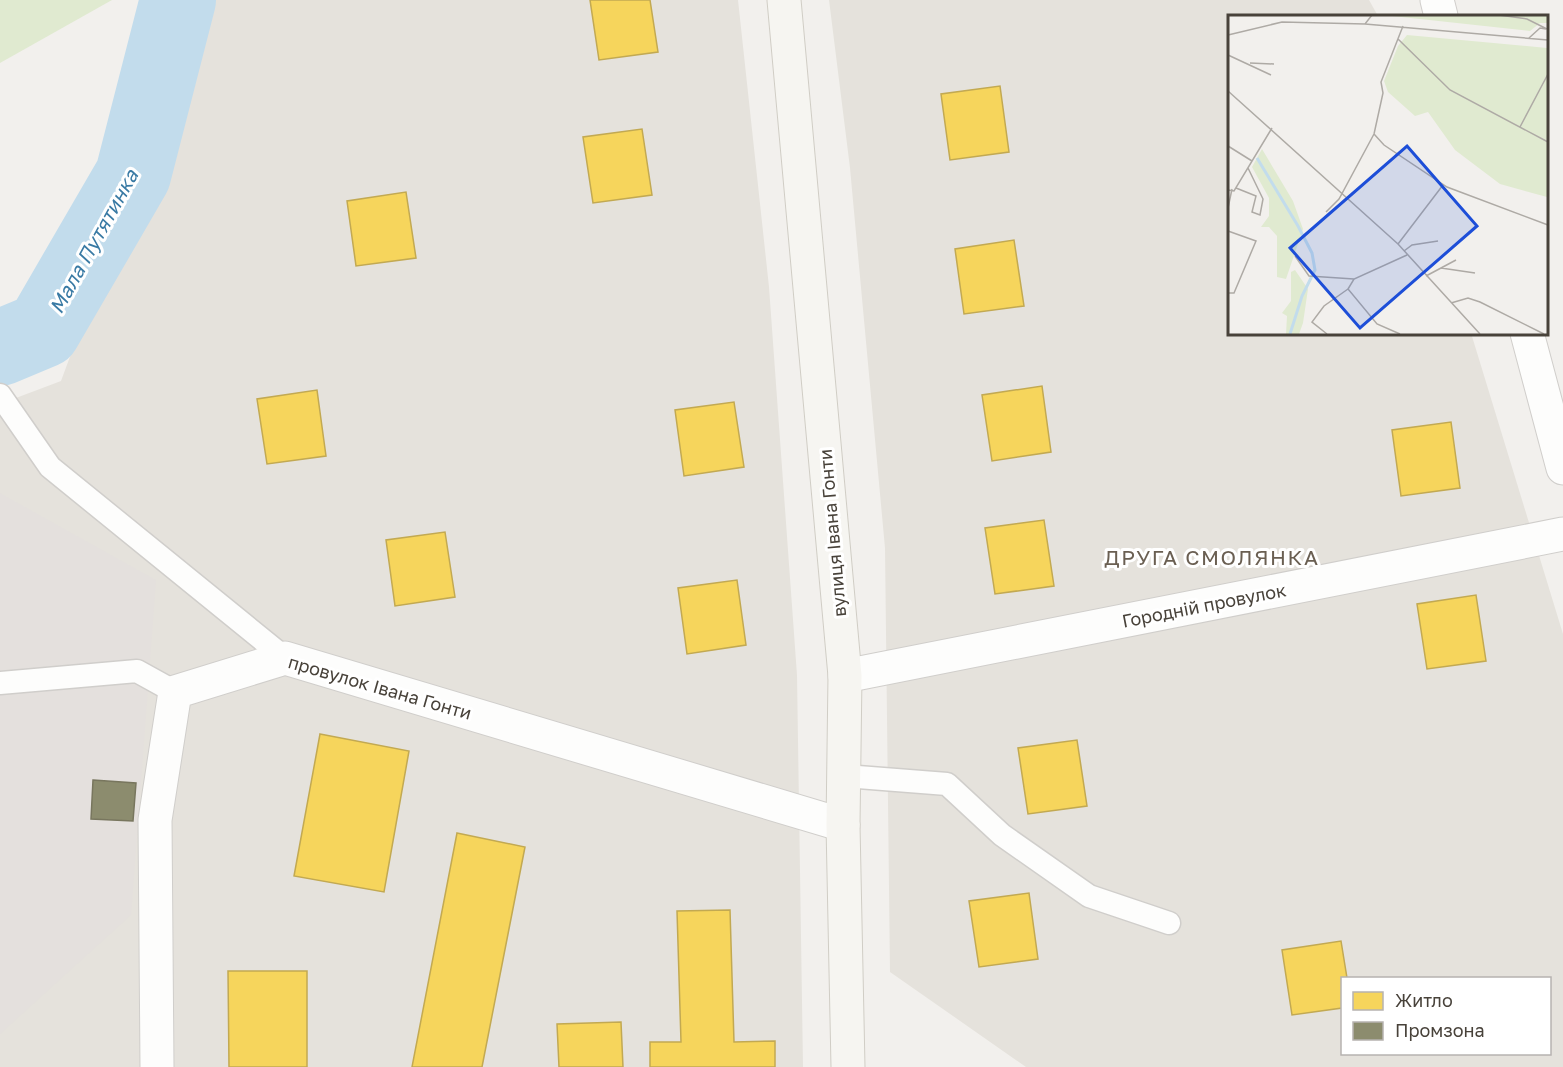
<svg xmlns="http://www.w3.org/2000/svg" width="1563" height="1067" viewBox="0 0 1563 1067" font-family="'Golos Text',sans-serif">
	<style>
		.residential { fill: #e5e2dc; fill-rule: evenodd }
		.industrial { fill: #e4e0dd }
		.green { fill: #e0ead0 }
		.homes { fill: #f6d55c; stroke: #c2a952; stroke-width: 1.5 }
		.industry { fill: #8c8c6e; stroke: #78765e; stroke-width: 1.5 }
		.lines { fill: none; stroke-linecap: round; stroke-linejoin: round }
		.river { stroke: #c2dcec; stroke-width: 76 }
		.lane-casing { stroke: #d0cecb; stroke-width: 25 }
		.street-casing { stroke: #d0cecb; stroke-width: 35 }
		.secondary-casing { stroke: #d0cdc5; stroke-width: 35 }
		.lane { stroke: #fdfdfc; stroke-width: 22 }
		.street { stroke: #fdfdfc; stroke-width: 33 }
		.secondary { stroke: #f6f5f1; stroke-width: 33 }
		.labels { text-anchor: middle; dominant-baseline: central; stroke-width: 6; stroke-linejoin: round; paint-order: stroke }
		.street-label { font-size: 18px; fill: #48423a; stroke: #fff }
		.water-label { font-size: 20px; font-style: italic; fill: #397aa4; stroke: #fff }
		.quarter-label { font-size: 21px; letter-spacing: 1.5px; fill: #6a5f52; stroke: #fff }
		.inset-river { fill: none; stroke: #c2dcec; stroke-width: 3 }
		.inset-road { fill: none; stroke: #aeaaa5; stroke-width: 1.5 }
		.view { fill: #1d4ed8; fill-opacity: 0.15; stroke: #1d4ed8; stroke-width: 3 }
		.inset-edge { fill: none; stroke: #48423a; stroke-width: 3 }
	</style>
	<rect width="100%" height="100%" fill="#f2f0ed"/>
	<g class="residential">
		<polygon points="191,0 738,0 769,287 797,675 803,1067 0,1067 0,404 61,381 198,11"/>
		<path d="M829 0H1369L1378 16H1230V333H1471L1563 634V1067H1026L890 972 885 548 850 168ZM1342 978H1550V1054H1342Z"/>
	</g>
	<polygon class="industrial" points="0,493 156,580 131,915 0,1034"/>
	<polygon class="green" points="0,0 112,0 0,63"/>
	<g class="homes">
		<polygon points="590,0 650,0 658,52 599,60"/>
		<polygon points="1000,86 1009,152 950,160 941,94"/>
		<polygon points="642,129 652,195 593,203 583,137"/>
		<polygon points="406,192 416,258 356,266 347,201"/>
		<polygon points="1014,240 1024,306 964,314 955,249"/>
		<polygon points="1042,386 1051,452 992,461 982,395"/>
		<polygon points="317,390 326,456 267,464 257,399"/>
		<polygon points="734,402 744,467 684,476 675,410"/>
		<polygon points="1451,422 1460,488 1401,496 1392,430"/>
		<polygon points="1044,520 1054,586 995,594 985,528"/>
		<polygon points="445,532 455,597 395,606 386,540"/>
		<polygon points="737,580 746,645 687,654 678,588"/>
		<polygon points="1476,595 1486,661 1427,669 1417,604"/>
		<polygon points="320,734 409,751 384,892 294,876"/>
		<polygon points="1077,740 1087,806 1028,814 1018,748"/>
		<polygon points="457,833 525,847 482,1067 412,1067"/>
		<polygon points="1029,893 1038,959 979,967 969,901"/>
		<polygon points="730,910 734,1042 775,1041 775,1067 650,1067 650,1042 681,1042 677,911"/>
		<polygon points="1341,941 1347,978 1342,978 1342,1008 1292,1015 1282,950"/>
		<polygon points="228,971 307,971 307,1067 229,1067"/>
		<polygon points="621,1022 623,1067 559,1067 557,1024"/>
	</g>
	<polygon class="industry" points="93,780 136,783 133,821 91,819"/>
	<g class="lines">
		<polyline class="river" points="0,348 43,330 133,175 178,0"/>
		<defs>
			<g id="lane">
				<polyline points="0,395 50,467 285,658"/>
				<polyline points="0,683 137,671 175,692"/>
				<polyline points="845,776 947,784 1002,835 1089,896 1169,923"/>
			</g>
			<g id="street">
				<polyline points="1437,0 1441,16"/>
				<polyline points="1527,333 1563,468"/>
				<polyline points="845,676 1563,534"/>
				<polyline points="157,1067 155,820 175,692 285,658 843,825"/>
			</g>
			<polyline id="secondary" points="784,0 845,676 843,825 848,1067"/>
		</defs>
		<use href="#lane" class="lane-casing"/>
		<use href="#street" class="street-casing"/>
		<use href="#secondary" class="secondary-casing"/>
		<use href="#lane" class="lane"/>
		<use href="#street" class="street"/>
		<use href="#secondary" class="secondary"/>
	</g>
	<g class="labels">
		<g class="street-label">
			<text transform="translate(832 533) rotate(-95)">вулиця Івана Гонти</text>
			<text transform="translate(1204 605) rotate(-11)">Городній провулок</text>
			<text transform="translate(380 687) rotate(16)">провулок Івана Гонти</text>
		</g>
		<g class="water-label">
			<text transform="translate(93 241) rotate(-61)">Мала Путятинка</text>
		</g>
		<g class="quarter-label">
			<text x="1212" y="557">ДРУГА СМОЛЯНКА</text>
		</g>
	</g>
	<g transform="translate(1228 15)">
		<rect width="320" height="320" fill="#f2f0ed"/>
		<path d="M155 0H319L320 8H312L302 16ZM179 20 319 33V182L272 169 227 135 200 97 187 101 160 77 156 66 170 31ZM34 134 65 186 75 214 58 264 49 262V221L41 212H33L41 201V183L24 152ZM67 255 80 274 75 308 71 319H58L59 301 54 298 63 286V257Z" fill="#e0ead0"/>
		<path class="inset-river" d="M29 143 70 211 84 238 87 255 74 281 62 319"/>
		<path class="inset-road" d="M271 0 299 4 319 14M137 9 320 25M0 20 54 7 137 9 144 0M301 23 312 13 318 14M170 24 222 75 320 127M0 40 43 60M22 48 46 49M0 76 170 229 252 319M292 112 320 59M146 119 156 130 219 172 320 210M146 119 155 78 153 67 175 11M0 131 24 146M8 173 28 181 24 197 32 200 35 184 20 153M0 175 6 176 44 113M0 193 4 174M98 197 111 184 146 119M0 216 28 226 6 278H0M170 229 215 170M176 236 184 230 210 226M67 241 81 261 126 264M213 253 247 258M198 261 228 245M223 288 240 283 252 287 316 319M99 319 84 307 96 291 120 274M172 319 149 309 120 274 126 264 179 240"/>
		<path class="view" d="M179 131 249 211 132 313 62 233Z"/>
		<rect width="320" height="320" class="inset-edge"/>
	</g>
	<rect x="1341" y="977" width="210" height="78" fill="#ffffff" stroke="#b6b3b0" stroke-width="1.5"/>
	<rect x="1353" y="992" width="30" height="18" fill="#f6d55c" stroke="#b6b3b0" stroke-width="1.5"/>
	<text x="1395" y="1007" font-size="18" fill="#48423a">Житло</text>
	<rect x="1353" y="1022" width="30" height="18" fill="#8c8c6e" stroke="#b6b3b0" stroke-width="1.5"/>
	<text x="1395" y="1037" font-size="18" fill="#48423a">Промзона</text>
</svg>
